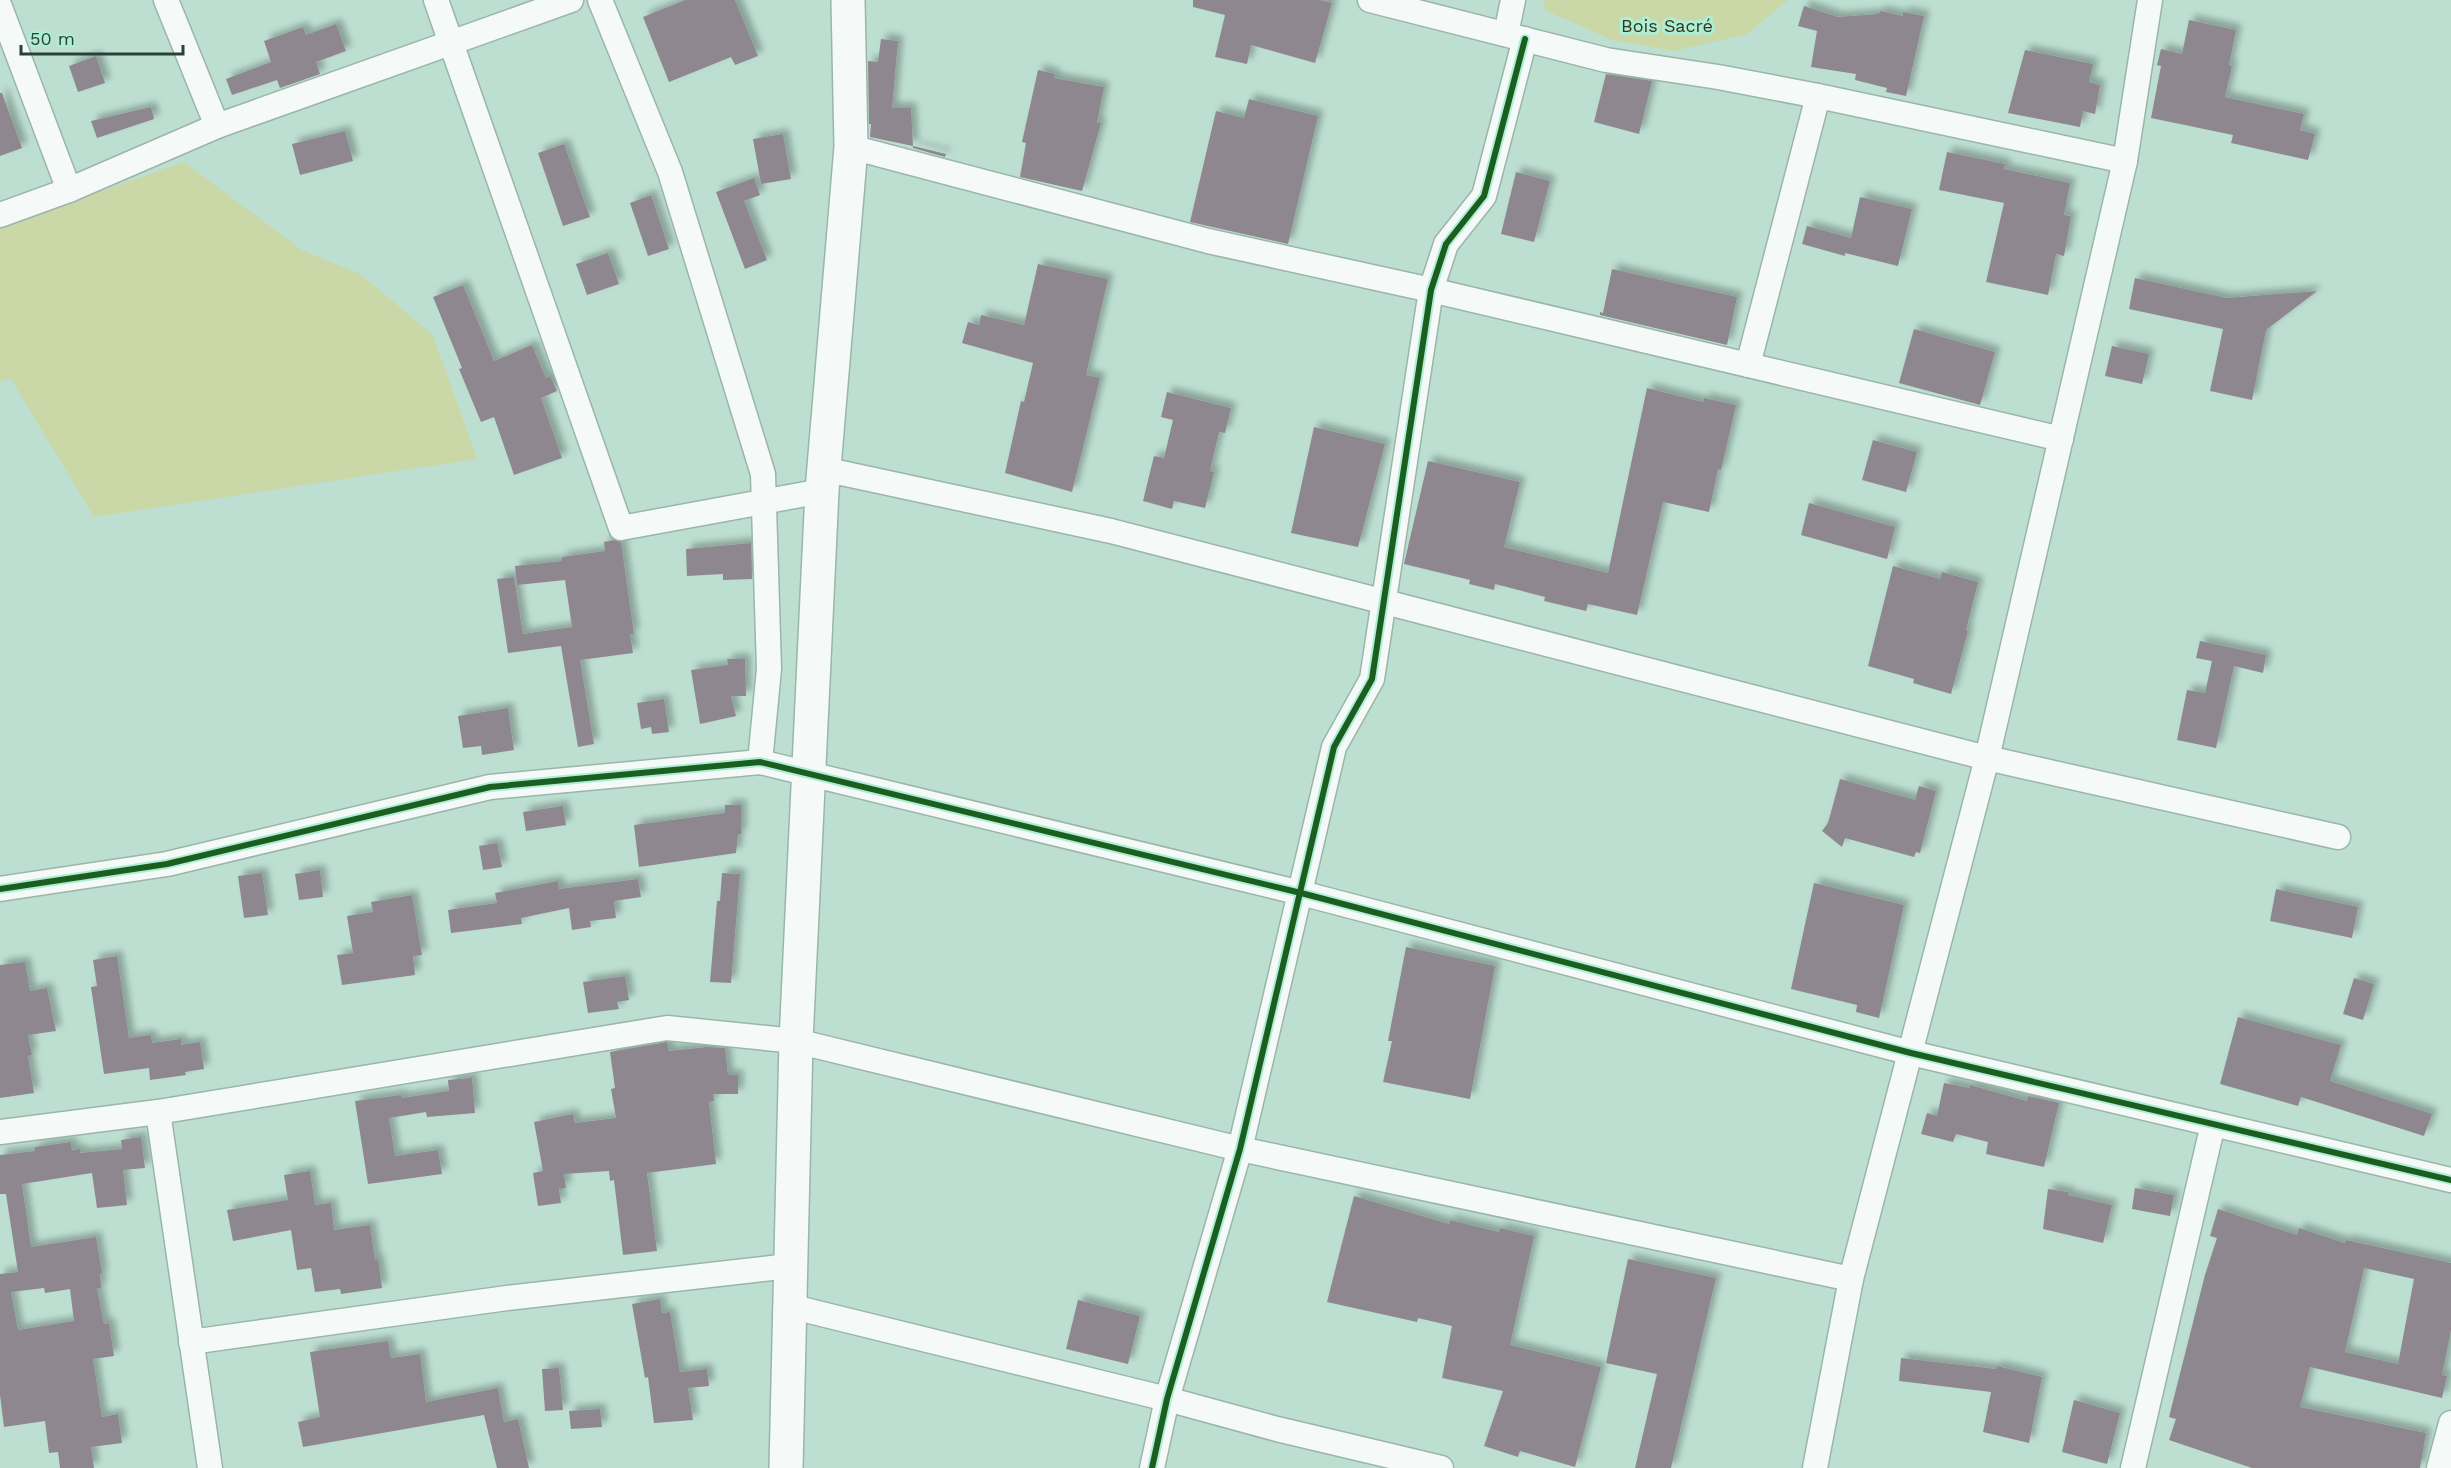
<svg xmlns="http://www.w3.org/2000/svg" width="2451" height="1468" viewBox="0 0 2451 1468" font-family="'Work Sans',sans-serif">
	<style>
		.green { fill: #c9d8a6 }
		.building { fill: #8f878f; fill-rule: evenodd; filter: url(#shadow) }
		.lines { fill: none; stroke-linecap: round; stroke-linejoin: round }
		.minor-casing { stroke: #9ab5aa; stroke-width: 27 }
		.secondary-casing { stroke: #9ab5aa; stroke-width: 36 }
		.minor { stroke: #f5faf8; stroke-width: 24 }
		.secondary { stroke: #f5faf8; stroke-width: 33 }
		.cycleway-casing { stroke: #aeeed5; stroke-width: 10 }
		.cycleway { stroke: #1b5e20; stroke-width: 6 }
		.labels { text-anchor: middle; dominant-baseline: central; stroke-width: 6; stroke-linejoin: round; paint-order: stroke }
		.park-label { font-size: 18px; fill: #36361e; stroke: #aeeed5 }
	</style>
	<defs>
		<filter id="shadow"><feDropShadow dx="5.5" dy="-5.5" stdDeviation="3" flood-color="#0004"/></filter>
	</defs>
	<rect width="100%" height="100%" fill="#bddfd2"/>
	<g class="green">
		<polygon points="1544,0 1788,0 1747,34 1674,51 1612,40 1545,10"/>
		<polygon points="184,162 302,250 360,274 433,335 477,459 94,517 11,379 0,381 0,227"/>
	</g>
	<g class="building">
		<polygon points="685,0 735,0 758,56 735,65 731,57 669,82 643,17"/>
		<polygon points="1193,0 1320,0 1332,3 1315,63 1251,45 1247,64 1215,57 1225,15 1193,7"/>
		<polygon points="1804,6 1838,17 1879,14 1880,11 1903,16 1903,12 1924,16 1906,96 1886,92 1887,88 1855,80 1856,74 1811,67 1817,31 1798,26"/>
		<polygon points="2189,20 2236,30 2229,65 2232,66 2225,97 2304,114 2300,130 2315,134 2308,160 2231,143 2233,135 2151,118 2161,66 2157,65 2161,49 2182,54"/>
		<polygon points="336,24 346,51 316,62 320,74 280,88 277,80 232,95 226,79 271,62 264,41 303,27 306,35"/>
		<polygon points="881,39 898,41 892,108 911,108 913,146 870,137 871,124 869,124 868,61 878,62"/>
		<polygon points="2025,50 2093,64 2089,82 2100,85 2095,114 2083,111 2080,127 2008,113"/>
		<polygon points="96,56 105,83 78,92 69,66"/>
		<polygon points="1038,70 1055,74 1054,78 1104,87 1097,123 1101,123 1082,191 1020,177 1026,143 1022,142"/>
		<polygon points="1606,74 1652,81 1639,134 1594,122"/>
		<polygon points="0,93 2,93 22,148 0,156"/>
		<polygon points="1249,99 1318,116 1288,244 1190,222 1216,111 1244,118"/>
		<polygon points="151,107 154,119 97,138 91,121"/>
		<polygon points="345,131 353,161 300,175 292,144"/>
		<polygon points="783,134 791,179 761,184 753,139"/>
		<polygon points="564,144 590,217 563,226 538,153"/>
		<polygon points="913,146 946,154 945,157 913,148"/>
		<polygon points="1947,152 2005,164 2004,169 2070,183 2064,215 2071,216 2064,256 2056,254 2048,295 1986,282 2004,203 1939,190"/>
		<polygon points="1516,172 1550,181 1534,242 1501,234"/>
		<polygon points="754,178 760,195 744,201 767,260 745,269 716,192"/>
		<polygon points="651,195 669,249 648,256 630,203"/>
		<polygon points="1860,197 1912,209 1898,266 1845,253 1845,256 1802,244 1807,226 1851,238"/>
		<polygon points="608,253 619,284 587,295 576,264"/>
		<polygon points="1038,264 1108,279 1086,375 1100,378 1072,492 1005,473 1021,401 1024,402 1033,363 962,343 968,322 979,325 981,315 1024,325"/>
		<polygon points="1612,269 1737,297 1727,345 1600,315 1600,312 1603,313"/>
		<polygon points="2135,278 2227,298 2317,291 2266,330 2252,400 2210,391 2223,329 2129,309"/>
		<polygon points="463,285 494,361 532,345 546,378 550,376 557,391 541,398 562,458 514,475 494,417 481,422 459,369 462,368 433,297"/>
		<polygon points="1914,329 1995,352 1980,405 1899,383"/>
		<polygon points="2112,346 2149,354 2142,384 2105,376"/>
		<polygon points="1647,388 1703,402 1704,398 1736,405 1721,470 1718,469 1709,512 1663,502 1637,615 1588,604 1586,611 1544,601 1545,597 1495,584 1494,590 1469,584 1470,580 1404,564 1428,461 1520,482 1504,547 1608,573"/>
		<polygon points="1167,392 1231,408 1225,433 1219,432 1210,471 1214,472 1205,508 1174,501 1172,509 1143,501 1154,456 1164,458 1173,420 1161,417"/>
		<polygon points="1314,427 1385,444 1358,547 1291,533"/>
		<polygon points="1873,440 1917,452 1906,492 1862,480"/>
		<polygon points="1809,503 1895,527 1887,559 1801,535"/>
		<polygon points="615,540 621,542 634,634 630,634 633,653 580,660 594,744 578,747 561,646 508,653 497,579 514,577 523,634 572,627 565,580 517,585 515,566 562,561 562,557 605,551 604,542"/>
		<polygon points="751,543 752,579 723,580 723,574 687,576 686,549"/>
		<polygon points="1893,566 1940,579 1942,572 1978,582 1966,630 1968,631 1951,694 1913,683 1914,679 1868,666"/>
		<polygon points="2200,641 2266,655 2263,673 2234,666 2216,748 2177,740 2187,690 2205,693 2212,661 2196,658"/>
		<polygon points="727,659 745,659 746,696 731,696 736,716 700,724 691,670 728,665"/>
		<polygon points="664,699 669,732 652,734 651,727 641,729 637,703"/>
		<polygon points="508,708 514,750 482,755 481,746 463,748 458,716"/>
		<polygon points="1840,779 1915,800 1919,786 1936,791 1920,853 1916,852 1914,857 1845,838 1842,847 1822,831 1828,823"/>
		<polygon points="725,805 741,805 741,834 738,834 736,853 639,867 634,825 725,813"/>
		<polygon points="563,806 566,825 526,831 523,812"/>
		<polygon points="497,843 502,867 483,870 479,846"/>
		<polygon points="320,870 323,897 299,900 295,874"/>
		<polygon points="262,873 268,915 244,918 238,876"/>
		<polygon points="722,873 740,874 731,983 710,982 717,901 720,901"/>
		<polygon points="638,879 641,897 614,901 616,918 590,921 591,927 572,930 569,908 521,918 522,924 451,933 448,910 497,903 495,893 558,881 559,889"/>
		<polygon points="1814,883 1904,905 1879,1018 1856,1012 1857,1005 1791,989"/>
		<polygon points="2276,889 2358,907 2352,938 2270,921"/>
		<polygon points="412,895 422,955 413,956 415,975 342,985 337,955 353,953 347,916 373,912 371,902"/>
		<polygon points="1406,947 1495,966 1470,1099 1383,1082 1392,1041 1388,1041"/>
		<polygon points="117,956 129,1038 151,1035 152,1043 181,1039 181,1045 200,1042 204,1069 185,1072 186,1075 150,1080 149,1068 104,1074 91,987 97,986 93,960"/>
		<polygon points="25,962 30,991 47,988 56,1031 28,1035 32,1055 28,1056 34,1093 0,1098 0,965"/>
		<polygon points="625,976 629,1000 617,1002 619,1009 588,1013 583,982"/>
		<polygon points="2354,978 2374,984 2363,1020 2343,1014"/>
		<polygon points="2238,1017 2341,1045 2330,1081 2432,1114 2424,1136 2301,1097 2298,1106 2220,1084"/>
		<polygon points="667,1042 669,1051 707,1047 725,1048 728,1075 738,1075 738,1094 713,1094 714,1101 709,1102 716,1164 647,1173 657,1251 623,1255 614,1180 610,1181 609,1171 564,1174 566,1188 559,1189 561,1203 538,1206 533,1173 543,1171 534,1122 573,1114 575,1123 616,1118 611,1089 615,1088 610,1052"/>
		<polygon points="472,1078 475,1113 427,1117 426,1112 389,1118 395,1156 438,1150 442,1174 368,1184 355,1101 401,1095 402,1098 449,1091 448,1080"/>
		<polygon points="1944,1083 1969,1088 1970,1085 2027,1101 2028,1096 2059,1103 2044,1167 1986,1154 1988,1142 1956,1134 1953,1142 1921,1134 1927,1113 1937,1116"/>
		<path d="M141 1137 145 1168 123 1170 127 1205 97 1208 92 1173 22 1184 31 1247 96 1237 102 1273 100 1274 101 1288H97L104 1324 109 1323 114 1356 93 1359 102 1417 118 1414 122 1443 91 1447 94 1468H60L58 1452 49 1453 45 1421 4 1427 0 1395V1274L18 1272 6 1194H0V1155L35 1151V1147L71 1142 72 1150 80 1149V1153L122 1149 121 1140ZM44 1288 45 1293 70 1289 74 1321 18 1330 11 1292Z"/>
		<polygon points="310,1171 315,1205 331,1203 334,1230 370,1225 375,1260 378,1259 382,1288 341,1294 340,1289 315,1292 311,1268 297,1270 291,1230 233,1241 227,1210 288,1200 284,1175"/>
		<polygon points="2135,1188 2174,1195 2170,1216 2132,1209"/>
		<polygon points="2048,1189 2068,1192 2068,1195 2112,1205 2103,1243 2043,1229"/>
		<polygon points="1354,1196 1449,1224 1450,1220 1499,1232 1500,1228 1534,1236 1510,1345 1601,1367 1575,1467 1520,1451 1518,1457 1484,1446 1503,1391 1442,1378 1452,1326 1418,1318 1417,1322 1327,1302"/>
		<path d="M2218 1209 2297 1235 2299 1228 2345 1243 2346 1240 2451 1263V1330L2442 1375 2447 1376 2442 1398 2310 1367 2300 1407 2426 1433 2420 1468H2252L2169 1440 2176 1419 2169 1417 2205 1275 2217 1238 2210 1236ZM2364 1268 2414 1279 2398 1364 2345 1352Z"/>
		<polygon points="1628,1259 1716,1278 1671,1468 1635,1468 1657,1374 1606,1363"/>
		<polygon points="660,1299 662,1313 670,1312 680,1372 707,1369 709,1386 688,1388 693,1420 654,1423 648,1377 645,1378 632,1304"/>
		<polygon points="1078,1300 1140,1316 1128,1364 1066,1349"/>
		<polygon points="388,1341 391,1358 420,1354 426,1402 498,1388 504,1422 518,1419 529,1468 497,1468 484,1415 303,1447 298,1422 320,1417 310,1352"/>
		<polygon points="1901,1358 1996,1369 1997,1366 2042,1377 2029,1443 1983,1432 1991,1392 1899,1381"/>
		<polygon points="559,1368 563,1410 545,1411 542,1369"/>
		<polygon points="2074,1400 2120,1413 2107,1464 2062,1452"/>
		<polygon points="600,1409 602,1427 571,1429 569,1411"/>
	</g>
	<g class="lines">
		<defs>
			<g id="minor">
				<polyline points="166,0 217,126"/>
				<polyline points="436,0 621,528 822,491"/>
				<polyline points="600,0 670,172 763,474 769,669 760,762"/>
				<polyline points="1370,0 1606,60 1718,77 1818,96 2125,161"/>
				<polyline points="0,7 69,190"/>
				<polyline points="1506,34 1513,0"/>
				<polyline points="851,147 1208,241 1431,290 2061,439"/>
				<polyline points="0,215 69,190 217,126 571,0"/>
				<polyline points="1748,365 1818,96"/>
				<polyline points="823,469 1111,531 1987,758 2338,837"/>
				<polyline points="0,889 167,864 490,787 760,762 1301,893 1911,1053 2451,1180"/>
				<polyline points="158,1112 210,1468"/>
				<polyline points="0,1132 158,1112 667,1028 796,1041 1240,1149 1851,1279"/>
				<polyline points="789,1306 1167,1399 1277,1429 1441,1468"/>
				<polyline points="191,1342 507,1298 789,1266"/>
				<polyline points="1152,1468 1167,1399 1240,1149 1334,747 1372,679 1431,290 1446,244 1484,196 1525,39"/>
				<polyline points="1815,1468 1851,1279 1987,758 2125,161 2150,0"/>
				<polyline points="2133,1468 2213,1124"/>
				<polyline points="2439,1468 2451,1423"/>
			</g>
			<polyline id="secondary" points="786,1468 796,1041 822,491 851,147 848,0"/>
		</defs>
		<use href="#minor" class="minor-casing"/>
		<use href="#secondary" class="secondary-casing"/>
		<use href="#minor" class="minor"/>
		<use href="#secondary" class="secondary"/>
		<defs>
			<g id="cycleway">
				<polyline points="0,889 167,864 490,787 760,762 1301,893 1911,1053 2451,1180"/>
				<polyline points="1152,1468 1167,1399 1240,1149 1334,747 1372,679 1431,290 1446,244 1484,196 1525,39"/>
			</g>
		</defs>
		<use href="#cycleway" class="cycleway-casing"/>
		<use href="#cycleway" class="cycleway"/>
	</g>
	<g class="labels">
		<g class="park-label">
			<text x="1667" y="25">Bois Sacré</text>
		</g>
	</g>
	<path d="M21 45v9h162v-9" fill="none" stroke="#284238" stroke-width="3"/>
	<text x="30" y="45" font-size="18" fill="#284238" stroke="#aeeed5" stroke-width="4.5" paint-order="stroke">50 m</text>
</svg>
